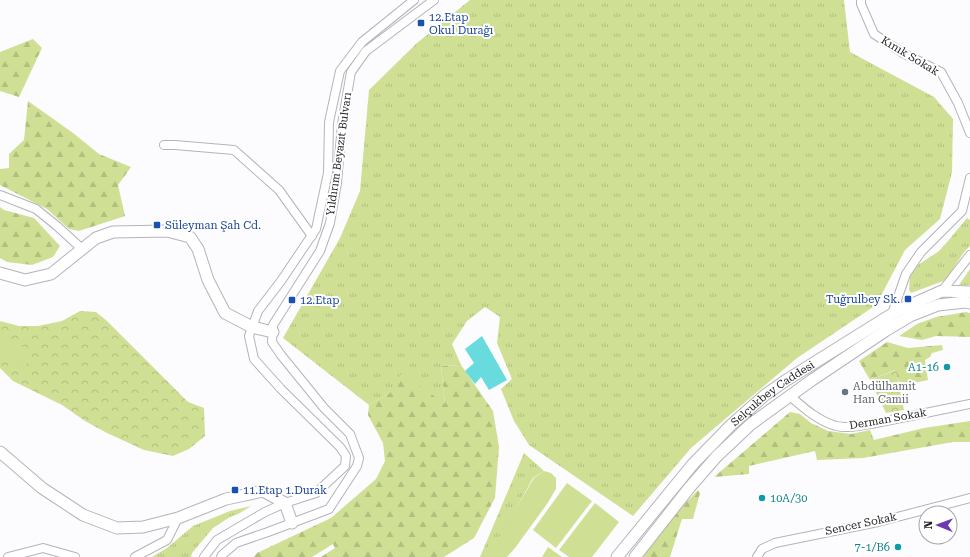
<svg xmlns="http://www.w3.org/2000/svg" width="970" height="557" viewBox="0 0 970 557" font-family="'Roboto Serif',serif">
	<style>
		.grass { fill: url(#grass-tufts) }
		.forest { fill: url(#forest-firs) }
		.park { fill: url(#park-crowns) }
		.pitch { fill: #cfe094 }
		.water { fill: #68dbdf }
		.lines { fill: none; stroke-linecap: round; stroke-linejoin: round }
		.street-casing { stroke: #b5b3ba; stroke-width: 10 }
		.secondary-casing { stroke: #b5b3ba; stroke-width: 13 }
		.street { stroke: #fff; stroke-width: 8 }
		.secondary { stroke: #fff; stroke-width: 11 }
		.transit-dot { fill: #1a4fb4; stroke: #fff; stroke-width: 1.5 }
		.culture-dot { fill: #0f9aa8; stroke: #fff; stroke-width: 1.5 }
		.worship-dot { fill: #6b7280; stroke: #fff; stroke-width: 1.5 }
		.labels { text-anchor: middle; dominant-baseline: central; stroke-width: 4; stroke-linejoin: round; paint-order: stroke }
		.transit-label { font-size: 11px; fill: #164399; stroke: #fff; text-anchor: start }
		.street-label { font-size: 11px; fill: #1f1e21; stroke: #fff }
		.culture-label { font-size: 11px; fill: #0d838f; stroke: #fff; text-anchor: end }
		.worship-label { font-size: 11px; fill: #5b616d; stroke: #fff; text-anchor: start }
	</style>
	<defs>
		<pattern id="grass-tufts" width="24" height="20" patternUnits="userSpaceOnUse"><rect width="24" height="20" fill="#cfe094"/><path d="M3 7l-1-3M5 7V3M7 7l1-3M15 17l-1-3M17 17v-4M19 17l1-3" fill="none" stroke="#b1c07f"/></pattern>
		<pattern id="forest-firs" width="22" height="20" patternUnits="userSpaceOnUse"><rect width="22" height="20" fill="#cfe094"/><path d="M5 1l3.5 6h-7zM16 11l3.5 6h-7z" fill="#b1c07f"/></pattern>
		<pattern id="park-crowns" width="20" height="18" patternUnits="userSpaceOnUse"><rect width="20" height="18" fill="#cfe094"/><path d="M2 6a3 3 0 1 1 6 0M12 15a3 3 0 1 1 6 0" fill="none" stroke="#b1c07f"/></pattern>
	</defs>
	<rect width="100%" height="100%" fill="#fcfbfe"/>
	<g class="grass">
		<polygon points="470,0 844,0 850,52 934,97 953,119 952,172 940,219 905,250 876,305 797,358 691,448 633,516 529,445 514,421 501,389 512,379 497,343 500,317 485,307 467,321 452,344 461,365 441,366 445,404 390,393 369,405 283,338 340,238 360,191 369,90 417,43"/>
		<polygon points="967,218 970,220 970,246 964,252 946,280 911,293 909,290 910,276 918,265 939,251 948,241"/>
		<polygon points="970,269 970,285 959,285"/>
		<polygon points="524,453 544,471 533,478 489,557 480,557"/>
		<polygon points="251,506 240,513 230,517 213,528 192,553 191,557 152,557 167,548 193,526 230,511"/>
	</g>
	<g class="forest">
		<polygon points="33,39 42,48 19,97 0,91 0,52"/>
		<polygon points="28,101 73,133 99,154 131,167 118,185 125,216 79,231 69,229 47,209 0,185 0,169 9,168 9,154 24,140"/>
		<polygon points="0,207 4,210 34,218 60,246 53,257 32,265 7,262 0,258"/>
		<polygon points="966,312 970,313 970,337 936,336 922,340 899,336 917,324 936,317"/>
		<polygon points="887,342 908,348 942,345 943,350 932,353 930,357 925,360 928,380 900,386 895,370 870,380 859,361"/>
		<polygon points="461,365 493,411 499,447 495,498 474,538 444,557 321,557 335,548 333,544 312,557 254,557 257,553 331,518 376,479 385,461 383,443 368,415 369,405 390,393 402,373 445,404 441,366"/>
		<polygon points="790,412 800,414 811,423 828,431 851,434 870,430 874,440 924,428 970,421 970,442 953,442 863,458 817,460 815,451 749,466 749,474 714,477"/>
		<polygon points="698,490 700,493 693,519 682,519 670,557 641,557 677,512"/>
	</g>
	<g class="park">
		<polygon points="80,311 96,312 107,321 188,402 204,408 205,436 189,449 173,456 144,450 107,433 85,421 62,405 13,381 0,368 0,321 19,326 38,326 62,321"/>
		<polygon points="896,370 904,410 886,413 870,380"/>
	</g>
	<g class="pitch">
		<polygon points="0,336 11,341 3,357 0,355"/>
		<polygon points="13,342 33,352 25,367 5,357"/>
		<polygon points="544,471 551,473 556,478 556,489 547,504 515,548 507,557 487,557 534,478"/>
		<polygon points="567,483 592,501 556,548 533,530"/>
		<polygon points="595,503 619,522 592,557 569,557 559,550"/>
		<polygon points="548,547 562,557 542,557"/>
	</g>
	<polygon class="water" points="482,336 507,380 489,390 481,377 475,384 465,371 474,363 465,349"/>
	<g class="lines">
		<defs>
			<g id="street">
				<polyline points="861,0 861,4 874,34 903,53 941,72 958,103 970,133"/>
				<polyline points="164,145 175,145 234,150 279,190 312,236"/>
				<polyline points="0,195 36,209 57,226 82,249"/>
				<polyline points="942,291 970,255"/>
				<polyline points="892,314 906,274 921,252 962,211 970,178"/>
				<path d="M790 396C804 408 818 421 836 426 849 429 864 425 876 423 907 417 939 410 970 404"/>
				<polyline points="8,557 43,548 75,557"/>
				<polyline points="135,557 167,540 178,518"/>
				<polyline points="204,557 217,540 265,512 285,503 316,493 345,466 346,456 340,447 281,389 254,359 249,336 258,311 281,281 316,229 328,173 329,122 340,71 362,42 414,0"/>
				<polyline points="221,557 222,555 236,543 268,532 329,509 357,466 359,458 350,434 324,408 281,355 272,342 273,325 320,251 330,223 337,183 342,124 351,72 366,51 434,0"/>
				<polyline points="757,557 762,549 775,543 878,522 970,498"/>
			</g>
			<g id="secondary">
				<polyline points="0,273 25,280 51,274 96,238 113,232 167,231 190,237 198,249 208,280 225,313 252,327 273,332"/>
				<polyline points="0,452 42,488 83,515 117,528 143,527 178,518 226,499 263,491 285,503 292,523"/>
				<path id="s1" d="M617 557 693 464 731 425 765 395 785 381 897 311 942 291 970 292"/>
				<polyline points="635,557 690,487 717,456 751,424 812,380 885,331 910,316 938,305 965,302 970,303"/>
			</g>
		</defs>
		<use href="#street" class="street-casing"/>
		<use href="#secondary" class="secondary-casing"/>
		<use href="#street" class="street"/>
		<use href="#secondary" class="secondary"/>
	</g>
	<g class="transit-dot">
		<rect x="417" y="19" width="8" height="8" rx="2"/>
		<rect x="153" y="221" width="8" height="8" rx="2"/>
		<rect x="904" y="295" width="8" height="8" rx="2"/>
		<rect x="288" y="296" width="8" height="8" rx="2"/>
		<rect x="231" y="486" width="8" height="8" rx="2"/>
	</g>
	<g class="culture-dot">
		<circle cx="947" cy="367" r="4"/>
		<circle cx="762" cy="498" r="4"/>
		<circle cx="898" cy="547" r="4"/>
	</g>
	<circle class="worship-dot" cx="845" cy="392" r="4"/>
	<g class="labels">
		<g class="transit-label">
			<text x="429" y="17">12.Etap<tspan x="429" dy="13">Okul Durağı</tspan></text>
			<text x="165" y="225">Süleyman Şah Cd.</text>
			<text x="900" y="299" text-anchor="end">Tuğrulbey Sk.</text>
			<text x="300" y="300">12.Etap</text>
			<text x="243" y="490">11.Etap 1.Durak</text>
		</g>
		<g class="street-label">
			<text transform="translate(910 56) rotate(31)">Kınık Sokak</text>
			<text transform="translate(339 154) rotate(-82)">Yıldırım Beyazıt Bulvarı</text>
			<text stroke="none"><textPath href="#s1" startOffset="227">Selçukbey Caddesi</textPath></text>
			<text transform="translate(888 419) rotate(-10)">Derman Sokak</text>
			<text transform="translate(861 524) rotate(-12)">Sencer Sokak</text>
		</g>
		<g class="culture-label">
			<text x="939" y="367">A1-16</text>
			<text x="770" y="498" text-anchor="start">10A/30</text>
			<text x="890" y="547">7-1/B6</text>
		</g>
		<g class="worship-label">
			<text x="853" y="386">Abdülhamit<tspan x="853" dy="13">Han Camii</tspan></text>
		</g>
	</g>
	<g transform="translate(938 525) rotate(271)"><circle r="19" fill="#ffffff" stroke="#a5a5a6"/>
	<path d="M0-3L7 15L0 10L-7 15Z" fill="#6b3bb2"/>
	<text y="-6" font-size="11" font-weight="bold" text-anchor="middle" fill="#1f1e21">N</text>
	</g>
</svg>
